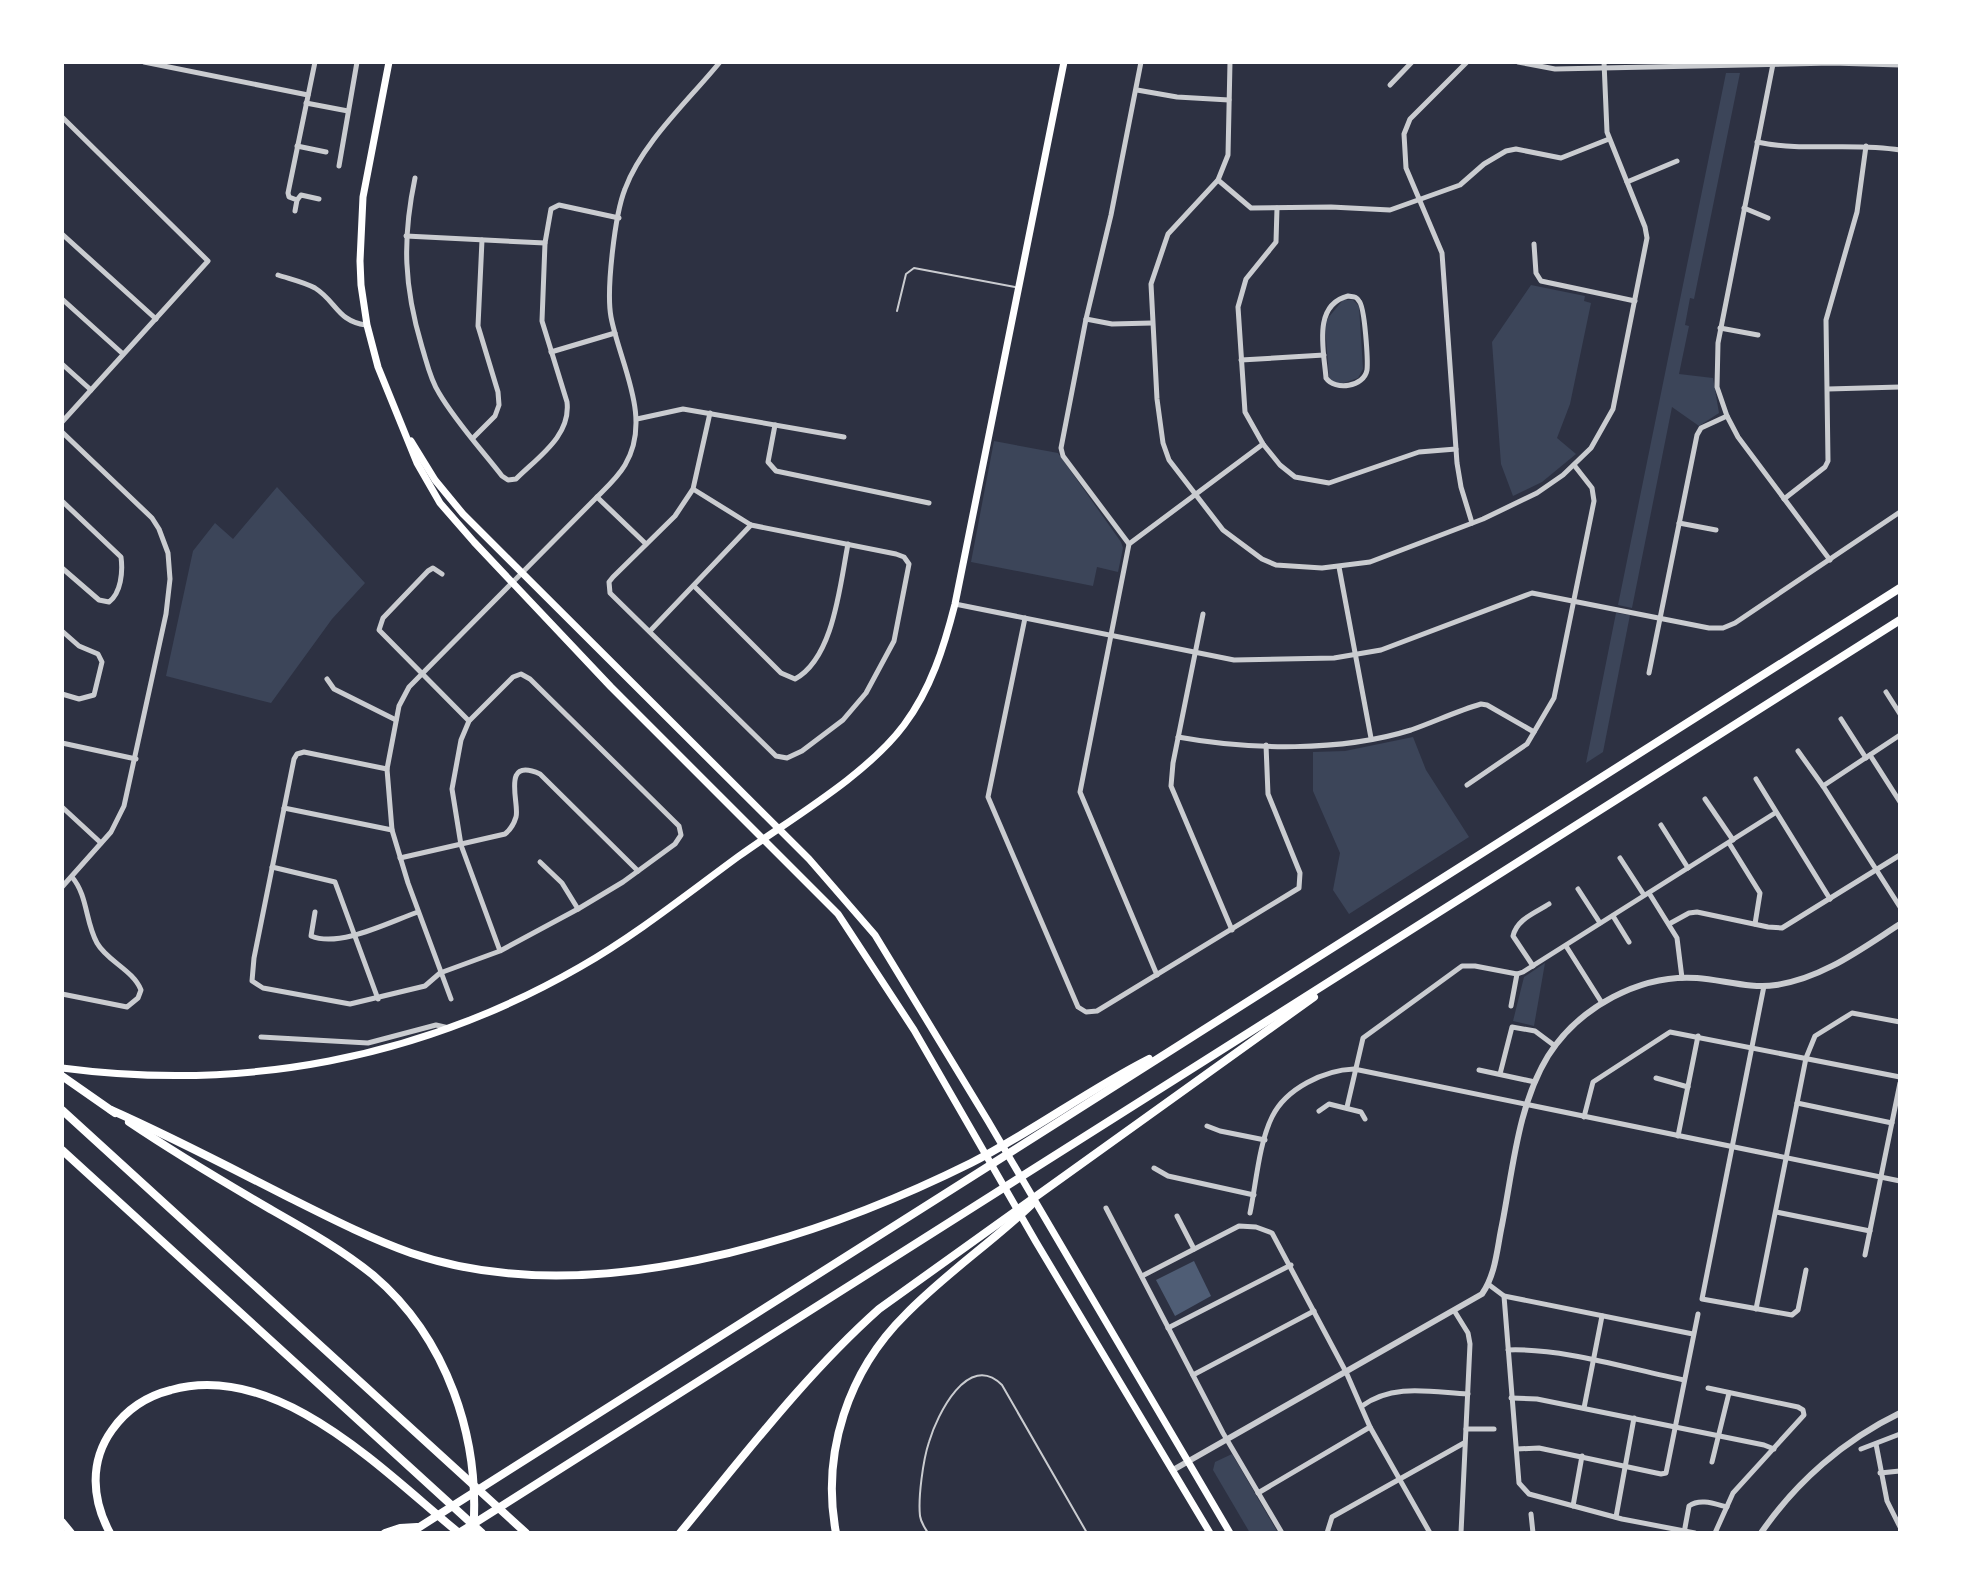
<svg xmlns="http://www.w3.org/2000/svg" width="1962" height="1595" viewBox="0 0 1962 1595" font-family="'Source Serif 4',serif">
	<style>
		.green { fill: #3c4559 }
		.water { fill: #4f5d75 }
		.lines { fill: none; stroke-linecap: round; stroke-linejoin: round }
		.service { stroke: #caccd0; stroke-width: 2 }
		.minor { stroke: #caccd0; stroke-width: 5 }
		.tertiary { stroke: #caccd0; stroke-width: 6 }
		.secondary { stroke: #fff; stroke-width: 7 }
		.primary { stroke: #fff; stroke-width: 7 }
		.motorway { stroke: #fff; stroke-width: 8 }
	</style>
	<rect width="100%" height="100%" fill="#2d3142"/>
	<g class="green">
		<polygon points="1726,73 1740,73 1694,299 1690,298 1685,325 1689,326 1679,374 1713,378 1719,413 1699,426 1672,407 1632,608 1618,605"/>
		<polygon points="1531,285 1585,296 1584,301 1591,303 1570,404 1557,438 1576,454 1542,482 1513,496 1501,464 1492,342"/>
		<polygon points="1343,300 1353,300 1359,306 1363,369 1358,378 1341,384 1331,381 1329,377 1325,325 1328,318"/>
		<polygon points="994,441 1058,453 1121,542 1123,548 1118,572 1097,567 1093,586 971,562"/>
		<polygon points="277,487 365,583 332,619 271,703 166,676 193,551 215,523 233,539"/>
		<polygon points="1616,613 1630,615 1603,752 1586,763"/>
		<polygon points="1413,737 1426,770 1469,837 1349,914 1333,890 1340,853 1313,791 1313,752 1345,751"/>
		<polygon points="1545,963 1534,1026 1513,1021 1524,977"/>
		<polygon points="1232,1454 1278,1533 1250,1533 1213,1470 1215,1462"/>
	</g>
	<polygon class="water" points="1194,1261 1211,1296 1175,1316 1156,1280"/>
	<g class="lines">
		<g class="service">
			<polyline points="897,311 906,274 914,268 1015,287"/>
			<path d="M928 1533C925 1528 921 1523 920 1516 918 1498 923 1460 929 1442 937 1415 968 1351 1002 1385L1087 1533"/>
		</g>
		<g class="minor">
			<polyline points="144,62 308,95"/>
			<polyline points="1230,62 1228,155 1218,180 1168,234 1151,284 1157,399 1163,443 1169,460 1223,530 1262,559 1276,565 1322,568 1370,562 1483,519 1537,493 1563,475 1591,448 1613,409 1647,238 1645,227 1607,132 1604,62"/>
			<polyline points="1467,62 1410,119 1404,134 1406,168 1442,253 1457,463 1461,487 1472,523"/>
			<polyline points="1518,62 1555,69 1832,63 1900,65"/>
			<polyline points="1773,64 1718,343 1717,387 1727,416 1738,437 1830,560"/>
			<polyline points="1390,85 1412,62"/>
			<polyline points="1137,90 1177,97 1229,100"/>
			<polyline points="306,103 348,111"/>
			<polyline points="62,117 208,261 62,422"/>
			<path d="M1757 142C1804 152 1853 142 1900 150"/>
			<polyline points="297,146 326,152"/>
			<polyline points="339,166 357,62"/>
			<path d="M415 178C402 240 404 287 422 347 427 363 430 379 439 393 456 422 481 449 502 476L508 480 516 479C538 457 571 436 567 402L542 321 545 243 551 209 559 205 619 218"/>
			<polyline points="1218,180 1251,208 1331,207 1390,210 1460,185 1484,164 1506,151 1516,149 1561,158 1609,139"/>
			<polyline points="1627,182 1677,161"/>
			<polyline points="297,200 301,195 319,199"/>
			<polyline points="1277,208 1276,242 1246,279 1238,307 1245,412 1263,444 1280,465 1295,477 1329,483 1419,452 1456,449"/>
			<polyline points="1744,208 1768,218"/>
			<polyline points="295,211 297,200 289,197 288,193 315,62"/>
			<polyline points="62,234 156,319"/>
			<polyline points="406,236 545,243"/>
			<polyline points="1534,244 1536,273 1541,281 1635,301"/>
			<path d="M278 275C290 279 304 282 315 288 337 302 337 321 366 325"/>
			<path d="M1348 296C1354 297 1356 296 1359 301 1365 307 1368 361 1367 370 1364 387 1335 391 1326 378 1324 351 1312 305 1348 296Z"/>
			<polyline points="62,299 123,354"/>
			<polyline points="1086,319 1112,324 1152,323"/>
			<polyline points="1720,328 1758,335"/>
			<polyline points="551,352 615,333"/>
			<polyline points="1241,360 1324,355"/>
			<polyline points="62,364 91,390"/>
			<polyline points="1828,389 1900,387"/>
			<polyline points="637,419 683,409 844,437"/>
			<polyline points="775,425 768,462 776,471 929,503"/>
			<polyline points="62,432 152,518 159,529 168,553 170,579 166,614 124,806 111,832 62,887"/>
			<polyline points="473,438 495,416 499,405 498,392 478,326 482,240"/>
			<polyline points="693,489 675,516 613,577 609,582 610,593 776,756 787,758 802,751 843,720 866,693 894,641 909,564 904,557 896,554 751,525 693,489 710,413"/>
			<polyline points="597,497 646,544"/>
			<polyline points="1784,499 1825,467 1828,461 1826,320 1857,212 1866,146"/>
			<path d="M62 501 121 557C123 572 121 593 109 602L99 600 62 568"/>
			<polyline points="1679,523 1716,530"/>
			<polyline points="1129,544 1063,456 1061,448 1086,319 1111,215 1141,62"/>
			<polyline points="1339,567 1371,738"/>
			<polyline points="442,574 433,568 428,571 383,618 379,630 469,721"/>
			<path d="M694 586 781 673 795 679C834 658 840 584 848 544"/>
			<polyline points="955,604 1234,660 1334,658 1381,650 1532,593 1709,628 1723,628 1735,623 1900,512"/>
			<polyline points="1203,614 1173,763 1171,786 1232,930"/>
			<polyline points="1025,618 988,797 1078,1007 1086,1012 1097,1011 1299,888 1300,873 1268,794 1266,745"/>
			<polyline points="62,631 79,646 98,654 102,662 94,695 79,699 62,694"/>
			<polyline points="650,631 751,525"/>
			<polyline points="1649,673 1697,435 1701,428 1727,416"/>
			<polyline points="327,679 334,689 396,720"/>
			<polyline points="1886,692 1900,714"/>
			<polyline points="1841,719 1866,758"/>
			<path d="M1178 737C1249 750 1341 752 1411 730 1434 722 1457 711 1481 704L1487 705 1534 732"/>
			<polyline points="62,743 136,759"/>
			<polyline points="1798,751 1823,786 1900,907"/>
			<polyline points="1870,755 1900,802"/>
			<polyline points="387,769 304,752 297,754 294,759 254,958 252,981 263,988 350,1004 425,986 440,973 500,951 578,909 623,882 675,844 681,835 679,826 530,679 521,674 513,677 469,721 461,740 452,789 461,845 500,951"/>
			<polyline points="1756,779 1830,899"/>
			<polyline points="1467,785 1527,744 1554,698 1594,501 1592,488 1574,465"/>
			<polyline points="1823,786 1900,735"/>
			<polyline points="1705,799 1733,840"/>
			<polyline points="62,807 101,843"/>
			<polyline points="284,808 392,830"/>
			<polyline points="1661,825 1688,868"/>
			<polyline points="1729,843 1760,893 1755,924"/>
			<path d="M400 858 505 834C510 830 514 824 516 817 520 804 500 756 540 774L638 871"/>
			<polyline points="1620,858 1644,895"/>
			<polyline points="540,862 562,883 578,909"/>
			<polyline points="272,867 335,882 378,999"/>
			<polyline points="1578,889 1600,923"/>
			<polyline points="1649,893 1677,938 1682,978"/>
			<path d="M315 912 311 936C340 948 389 922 418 912"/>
			<polyline points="1613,916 1629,942"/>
			<polyline points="1669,924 1689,913 1697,912 1768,927 1782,928 1900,855"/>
			<polyline points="1566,946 1602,1003"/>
			<path d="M1533 966 1513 936C1517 919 1535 913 1549 904"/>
			<polyline points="1157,975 1080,792 1129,544 1263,444"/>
			<polyline points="1764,986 1702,1299 1792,1315 1798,1310 1806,1270"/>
			<path d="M62 994 127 1007 138 998 141 990C133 970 107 961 97 943 85 921 88 896 72 877"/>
			<path d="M451 999 408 883 392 830 387 769 399 706 409 687 597 497C607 487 618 477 625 465 653 418 620 364 611 317 606 290 615 214 625 189 642 143 689 100 720 62"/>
			<polyline points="1511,1006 1517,974"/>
			<polyline points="261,1037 368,1043 436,1025 449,1028"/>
			<polyline points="1479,1070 1535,1082"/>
			<polyline points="1500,1074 1512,1027 1535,1031 1555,1046"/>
			<polyline points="1656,1078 1688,1087"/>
			<polyline points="1797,1103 1892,1123"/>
			<polyline points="1347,1107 1363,1038 1462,966 1475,966 1517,974 1523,972 1775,813"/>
			<polyline points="1319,1111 1329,1104 1361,1112 1365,1119"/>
			<polyline points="1584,1117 1593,1082 1670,1032 1900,1077"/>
			<polyline points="1207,1126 1220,1131 1265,1140"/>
			<polyline points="1678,1136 1698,1036"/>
			<polyline points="1154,1168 1168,1176 1254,1195"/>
			<polyline points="1106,1208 1223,1433 1282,1533"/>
			<polyline points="1776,1212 1870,1231"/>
			<path d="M1250 1213C1256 1184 1259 1143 1272 1117 1286 1088 1325 1070 1354 1069L1900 1181"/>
			<polyline points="1177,1216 1194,1249"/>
			<polyline points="1865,1255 1900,1083"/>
			<polyline points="1142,1276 1239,1226 1256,1227 1272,1233 1346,1372 1370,1427 1430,1533"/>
			<polyline points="1488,1284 1504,1296 1693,1334"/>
			<polyline points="1504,1296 1519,1483 1529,1494 1622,1519 1695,1533"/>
			<polyline points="1756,1309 1806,1058 1815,1036 1852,1013 1900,1022"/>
			<polyline points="1455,1312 1468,1333 1470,1344 1461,1533"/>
			<polyline points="1168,1328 1291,1265"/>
			<path d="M1508 1350C1564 1348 1629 1369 1684 1380"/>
			<polyline points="1193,1375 1314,1311"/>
			<polyline points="1708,1388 1798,1407 1803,1410 1804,1415 1733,1493 1715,1533"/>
			<polyline points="1511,1398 1537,1399 1764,1445 1774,1449"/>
			<path d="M1362 1406C1393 1383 1431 1392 1468 1394"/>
			<polyline points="1584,1408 1602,1316"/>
			<polyline points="1466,1429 1494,1429"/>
			<polyline points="1876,1444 1887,1501 1900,1527"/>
			<polyline points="1517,1449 1539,1448 1661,1474 1666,1473 1698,1314"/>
			<polyline points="1861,1449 1900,1434"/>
			<polyline points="1712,1462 1729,1393"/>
			<polyline points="1880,1473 1900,1471"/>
			<polyline points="1258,1493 1370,1427"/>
			<polyline points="1573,1506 1582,1456"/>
			<polyline points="1531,1514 1533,1533"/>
			<polyline points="1616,1517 1634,1418"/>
			<polyline points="1327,1533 1332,1517 1464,1443"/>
			<path d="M1684 1533 1689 1506C1700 1498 1715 1504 1727 1507"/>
		</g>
		<g class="tertiary">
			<path d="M1173 1470 1482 1294C1496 1274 1497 1248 1502 1225 1513 1169 1518 1105 1548 1056 1579 1007 1640 974 1697 978 1723 980 1751 989 1776 985 1823 978 1861 949 1900 924"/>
			<path d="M1761 1533C1796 1482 1844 1440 1900 1413"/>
		</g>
		<g class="secondary">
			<polyline points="389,62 363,197 360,261 361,285 367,325 378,367 417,463 440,503 474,542 611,687 838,914 914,1030 1036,1242 1210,1533"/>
			<polyline points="411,441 435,480 463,514 809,859 875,935 988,1121 1230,1533"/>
		</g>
		<path class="primary" d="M62 1068C244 1092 420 1059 580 967 636 935 687 894 739 856 789 820 867 775 904 725 931 689 944 647 955 604L1064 62"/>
		<g class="motorway">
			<polyline points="62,1076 115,1113"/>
			<polyline points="62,1110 526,1533"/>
			<path d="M111 1110C172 1137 231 1168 290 1198 330 1218 369 1238 411 1253 586 1313 812 1242 971 1163 1032 1132 1088 1090 1149 1059"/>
			<path d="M129 1122C175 1153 222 1181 270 1209 305 1229 341 1249 373 1275 447 1338 481 1438 473 1533"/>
			<polyline points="62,1150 482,1533"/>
			<polyline points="62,1522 71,1533"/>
			<path d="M110 1533C92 1500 89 1462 112 1430 126 1410 147 1396 171 1390 278 1360 384 1472 459 1533"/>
			<polyline points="385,1533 400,1528 417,1527"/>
			<polyline points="410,1533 1900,588"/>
			<polyline points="459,1533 1900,620"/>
			<path d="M680 1533C744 1456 804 1376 879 1309L1314 997"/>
			<path d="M836 1533C821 1453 848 1371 906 1314 945 1274 991 1243 1031 1205"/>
		</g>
	</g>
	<rect width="1962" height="1595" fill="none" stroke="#ffffff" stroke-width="128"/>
</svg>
